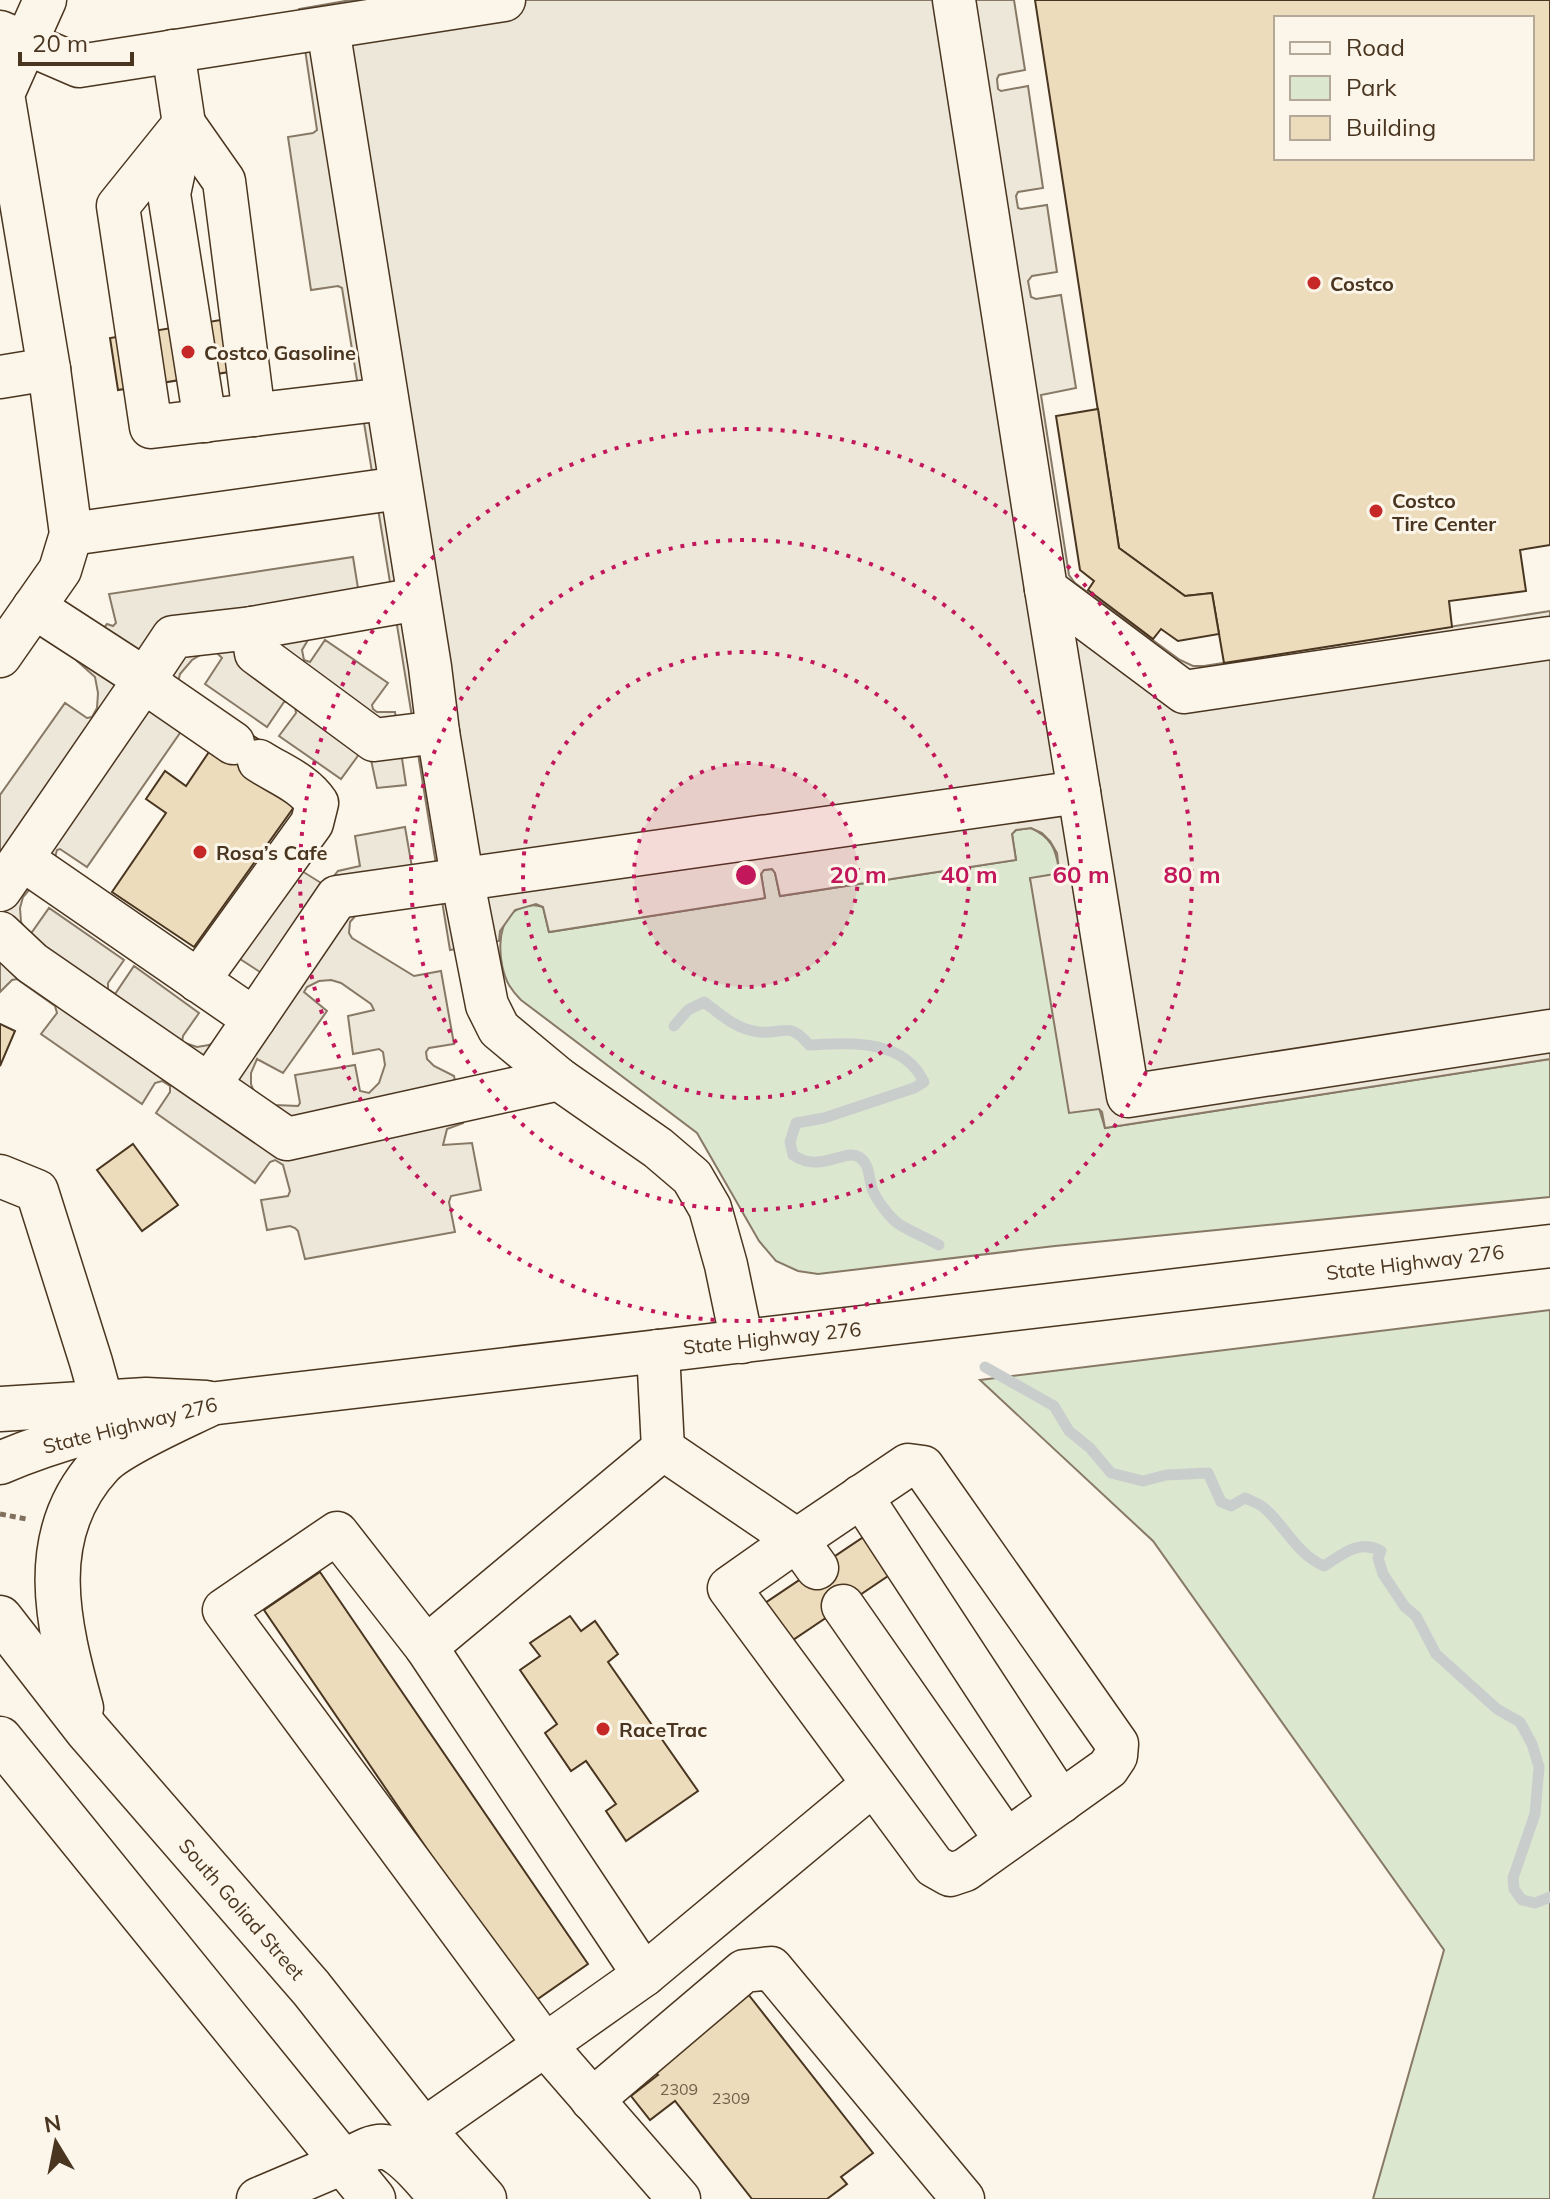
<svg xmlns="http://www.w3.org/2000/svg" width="1550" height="2199" viewBox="0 0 1550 2199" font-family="Mulish,sans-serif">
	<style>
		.green { fill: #dce7d0; stroke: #887966; stroke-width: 2 }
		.parking { fill: #ede7d9; stroke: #887966; stroke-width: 2; fill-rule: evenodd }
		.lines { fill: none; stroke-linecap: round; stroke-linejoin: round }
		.stream { stroke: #c9cecd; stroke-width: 11 }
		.building { fill: #ecdcbc; stroke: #4a3520; stroke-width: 2; fill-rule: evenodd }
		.minor-casing { stroke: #4a3520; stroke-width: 45 }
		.major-casing { stroke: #4a3520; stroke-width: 47 }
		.path { stroke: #7f6f5c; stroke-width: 5; stroke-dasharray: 6 4; stroke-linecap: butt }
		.minor { stroke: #fbf6e9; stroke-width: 42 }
		.major { stroke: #fbf6e9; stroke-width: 44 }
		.ring { fill: none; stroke: #c2185b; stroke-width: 4; stroke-dasharray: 4 8 }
		.poi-dot { fill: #c62828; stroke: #fbf6e9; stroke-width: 3 }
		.labels { text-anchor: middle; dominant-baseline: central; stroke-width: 6; stroke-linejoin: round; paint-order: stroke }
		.number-label { font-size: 16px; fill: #725f47 }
		.poi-label { font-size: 20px; font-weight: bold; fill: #4a3520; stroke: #fbf6e9; text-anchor: start }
		.street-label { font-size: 20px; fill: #4a3520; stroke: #fbf6e9 }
		.centre { fill: #c2185b; stroke: #fbf6e9; stroke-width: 4 }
		.ring-label { font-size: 24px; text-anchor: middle; font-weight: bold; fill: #c2185b; stroke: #fbf6e9; stroke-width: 6; stroke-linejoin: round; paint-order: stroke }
	</style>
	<rect width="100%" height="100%" fill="#fbf6e9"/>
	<g class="green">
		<path d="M1031 828C1051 837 1056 849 1059 870L1055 874 1030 879 1105 1128 1550 1059V1197L1055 1246 818 1274 798 1271 776 1261 759 1241 697 1133 521 1000C517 996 512 990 509 985 498 966 494 921 518 909 526 905 534 904 543 907L549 932 765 898 761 873 764 870 772 869 775 873 780 896 1016 860 1012 834 1016 830Z"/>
		<polygon points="1550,1310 1550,2199 1373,2199 1444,1950 1153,1541 980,1380"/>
	</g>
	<g class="parking">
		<polygon points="351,0 1014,0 1025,70 999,75 997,79 998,89 1001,91 1028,86 1043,188 1018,192 1016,196 1018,208 1021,209 1047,205 1057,272 1032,276 1028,281 1031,297 1036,299 1061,295 1076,388 1041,395 1069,575 1075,583 1180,660 1193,666 1204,666 1550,611 1550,1059 1105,1128 1102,1112 1099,1109 1069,1113 1030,878 1055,874 1059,871 1057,853 1050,841 1042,833 1031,828 1016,830 1012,834 1016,860 780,896 775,873 772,869 764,870 761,874 765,898 549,932 543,907 536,904 515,910 500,931 499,941 450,950 342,288 338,286 311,290 288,137 313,133 317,130 299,9"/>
		<path d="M353 557 364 626 315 635 308 640 302 650 304 660 310 662 325 640 388 683 372 705 373 709 377 712H395L406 785 377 788 370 755 360 753 341 779 279 736 296 713 295 707 288 702H284L267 727 205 684 222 658 216 652 202 654 192 660 180 674 178 682 198 707 87 867 60 849 57 850 54 861 23 897 20 908 21 922 28 933 32 932 49 908 124 960 108 983V989L115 994 134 966 199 1013 183 1036 182 1042 197 1047 209 1045 221 1038 261 979 260 972 237 957 297 868 326 886 338 871 360 866 355 836 405 827 418 902 357 914 350 922 349 933 352 938 414 976 441 971 454 1044 429 1048 426 1052 427 1059 434 1066 454 1076 463 1123 447 1129 443 1145 472 1143 481 1190 451 1196 449 1202 455 1232 305 1259 298 1231 295 1228 290 1226 267 1230 261 1200 288 1196 290 1191 283 1165 275 1160 270 1162 255 1183 156 1113 170 1092V1086L162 1081 155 1083 142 1104 41 1034 57 1013 55 1006 17 979 12 980 0 992V795L65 703 87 718 92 717 97 708 98 693 95 677 77 661 107 624 113 626 116 623 109 594ZM331 980 341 983 371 1004 374 1010 348 1016 353 1054 379 1049 383 1052 385 1065 379 1083 369 1093 360 1091 355 1065 295 1075 300 1103 298 1106 275 1105 255 1094 251 1084V1073L257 1059 283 1073 327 1011 304 992 307 987 319 981Z"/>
	</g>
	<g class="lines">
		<g class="stream">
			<path d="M674 1026 688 1010 704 1002C720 1014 737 1030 759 1032 783 1035 789 1020 809 1045 850 1043 903 1038 924 1082L914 1088 824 1118 796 1123 790 1142 793 1155C821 1174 844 1148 859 1157 871 1164 868 1180 873 1191 877 1200 888 1215 895 1221 903 1229 928 1238 939 1245"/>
			<path d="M985 1367 1054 1406 1069 1431 1090 1448 1111 1473 1143 1481 1166 1475 1208 1473 1221 1502 1231 1506 1245 1498C1251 1501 1258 1503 1263 1507 1285 1525 1296 1554 1324 1566 1343 1554 1359 1539 1381 1551L1378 1558 1383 1574 1405 1607 1416 1616 1436 1654 1497 1709 1520 1722 1532 1744 1539 1767 1535 1814 1513 1878 1514 1889 1522 1900 1535 1903 1550 1897"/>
		</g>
	</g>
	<g class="building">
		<path d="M1035 0H1550V545L1520 550 1526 591 1449 601 1452 627 1224 663 1212 593 1185 596 1119 548ZM1276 18H1532V158H1276Z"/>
		<polygon points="257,314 266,366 118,390 110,338"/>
		<polygon points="1098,409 1119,548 1185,596 1212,593 1219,634 1178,641 1161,629 1153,639 1088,590 1094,581 1080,570 1056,416"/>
		<polygon points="244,730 269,746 299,800 194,947 112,892 166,813 146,799 165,771 186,786 215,743"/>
		<polygon points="0,1024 15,1031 0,1066"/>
		<polygon points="133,1144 178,1205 142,1231 97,1170"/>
		<polygon points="868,1534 894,1572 781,1648 756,1609"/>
		<polygon points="320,1572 588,1964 532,2003 264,1610"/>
		<polygon points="570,1616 581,1631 595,1621 618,1654 608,1662 698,1791 626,1841 606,1811 616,1804 586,1761 571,1771 545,1733 557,1724 520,1670 540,1656 530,1643"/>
		<polygon points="748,1994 873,2153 841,2177 847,2184 827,2199 752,2199 675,2101 650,2120 631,2096 658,2075 652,2069"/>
	</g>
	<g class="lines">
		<defs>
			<g id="minor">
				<polyline points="954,0 1046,589 1184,692 1550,638"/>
				<polyline points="328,28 430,667 438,732 462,877 487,1005 499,1029 559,1079 658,1148 692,1177 710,1208 726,1265 742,1342"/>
				<polyline points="0,32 79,66 504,0"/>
				<polyline points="173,51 184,124 118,206 151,427 386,399"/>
				<polyline points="184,124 224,181 254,415"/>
				<polyline points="182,133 169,194 205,421"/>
				<polyline points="0,377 49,369"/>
				<polyline points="71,534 400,488"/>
				<polyline points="1046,589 1079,792"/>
				<polyline points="34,607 145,679 173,637 252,628 418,599"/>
				<polyline points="252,628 256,653 374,740 438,732"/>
				<polyline points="0,656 60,570 71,534 49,369 3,94 45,0"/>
				<polyline points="143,681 233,743"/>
				<polyline points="22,859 254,1019"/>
				<polyline points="0,890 145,679"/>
				<polyline points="0,933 32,963 287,1139 559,1079"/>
				<path d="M198 981 312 823 317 803C304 783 279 774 259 761"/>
				<polyline points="210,1084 337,897 1079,792 1128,1096 1550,1031"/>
				<polyline points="0,1176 37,1191 91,1362 109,1427"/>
				<polyline points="663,1449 797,1540 908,1465 923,1467 1117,1744 1116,1756 1108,1768 965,1870 950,1875 934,1866 729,1588 797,1540 817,1568"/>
				<path d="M0 1463C67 1434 138 1420 209 1404L1550 1246"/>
				<polyline points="861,1496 1061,1802"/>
				<polyline points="843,1606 1006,1840"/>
				<polyline points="426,1647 644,1975 545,2045 679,2199"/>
				<polyline points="644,1975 872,1785"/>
				<polyline points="592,2100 744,1971 771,1968 963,2199"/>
				<polyline points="423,2130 545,2045 224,1610 337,1533 426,1647 663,1449 658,1351"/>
				<polyline points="258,2199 343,2163"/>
			</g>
			<g id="major">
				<polyline points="0,1409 146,1400 206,1403"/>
				<polyline points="0,1618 87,1730 311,1988 423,2130 484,2199"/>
				<path d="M81 1708C58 1625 35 1535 101 1464 120 1444 183 1417 209 1404"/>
				<polyline points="0,1739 373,2199"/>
				<path d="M343 2163C355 2157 371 2145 385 2147 403 2150 431 2185 442 2199"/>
			</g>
		</defs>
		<use href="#minor" class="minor-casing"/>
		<use href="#major" class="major-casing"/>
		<polyline class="path" points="0,1514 26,1519"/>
		<use href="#minor" class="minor"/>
		<use href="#major" class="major"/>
	</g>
	<circle cx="746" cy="875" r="112" fill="#c2185b" fill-opacity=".12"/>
	<g class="ring">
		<circle cx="746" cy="875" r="112"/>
		<circle cx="746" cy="875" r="223"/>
		<circle cx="746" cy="875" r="335"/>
		<circle cx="746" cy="875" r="446"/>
	</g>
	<g class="poi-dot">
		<circle cx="1314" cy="283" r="8"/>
		<circle cx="188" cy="352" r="8"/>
		<circle cx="1376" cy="511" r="8"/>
		<circle cx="200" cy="852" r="8"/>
		<circle cx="603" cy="1729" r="8"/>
	</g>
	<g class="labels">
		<g class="number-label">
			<text x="679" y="2089">2309</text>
			<text x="731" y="2098">2309</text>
		</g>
		<g class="poi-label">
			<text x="1330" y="283">Costco</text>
			<text x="204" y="352">Costco Gasoline</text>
			<text x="1392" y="500">Costco<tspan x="1392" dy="23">Tire Center</tspan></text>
			<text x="216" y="852">Rosa’s Cafe</text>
			<text x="619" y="1729">RaceTrac</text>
		</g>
		<g class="street-label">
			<text transform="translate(1415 1262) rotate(-7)">State Highway 276</text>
			<text transform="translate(772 1338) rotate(-6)">State Highway 276</text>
			<text transform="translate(130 1425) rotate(-14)">State Highway 276</text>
			<text transform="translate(242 1909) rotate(49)">South Goliad Street</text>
		</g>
	</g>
	<circle cx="746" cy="875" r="12" class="centre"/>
	<g class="ring-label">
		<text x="858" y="883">20 m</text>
		<text x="969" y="883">40 m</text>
		<text x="1081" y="883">60 m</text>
		<text x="1192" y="883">80 m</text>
	</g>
	<rect x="1274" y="16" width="260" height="144" fill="#fbf6e9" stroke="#b4a999" stroke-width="2"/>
	<rect x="1290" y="42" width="40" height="12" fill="#fbf6e9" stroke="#b4a999" stroke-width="2"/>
	<text x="1346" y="56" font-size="24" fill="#4a3520">Road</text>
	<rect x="1290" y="76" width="40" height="24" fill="#dce7d0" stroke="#b4a999" stroke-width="2"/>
	<text x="1346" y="96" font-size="24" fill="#4a3520">Park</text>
	<rect x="1290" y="116" width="40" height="24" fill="#ecdcbc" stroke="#b4a999" stroke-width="2"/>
	<text x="1346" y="136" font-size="24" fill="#4a3520">Building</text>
	<g transform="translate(56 2143) rotate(350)" stroke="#fbf6e9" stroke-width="6" paint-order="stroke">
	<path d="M0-6L14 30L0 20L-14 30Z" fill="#4a3520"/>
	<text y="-12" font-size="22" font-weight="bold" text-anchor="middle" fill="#4a3520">N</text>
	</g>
	<path d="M20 52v12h112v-12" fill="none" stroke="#4a3520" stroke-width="4"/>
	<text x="32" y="52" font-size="24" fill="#4a3520" stroke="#fbf6e9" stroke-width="6" paint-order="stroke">20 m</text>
</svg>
